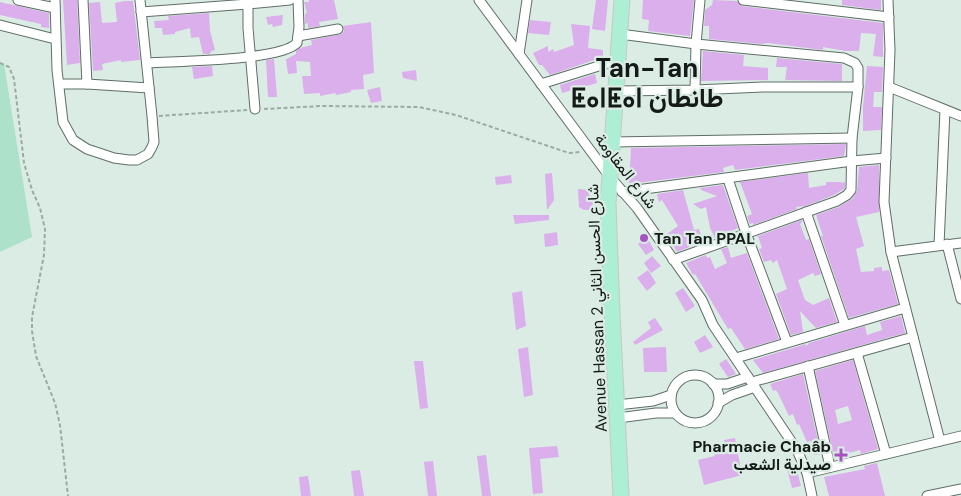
<svg xmlns="http://www.w3.org/2000/svg" width="961" height="496" viewBox="0 0 961 496" font-family="'DM Sans',Vazirmatn,'Noto Sans Tifinagh',sans-serif">
	<style>
		.green { fill: #aee1c9 }
		.building { fill: #daafeb; fill-rule: evenodd }
		.lines { fill: none; stroke-linecap: round; stroke-linejoin: round }
		.minor-casing { stroke: #5f6e67; stroke-width: 11 }
		.primary-casing { stroke: #c7c8c7; stroke-width: 17 }
		.path { stroke: #9caaa3; stroke-width: 2; stroke-dasharray: 4 2.5; stroke-linecap: butt }
		.minor { stroke: #fff; stroke-width: 9 }
		.primary { stroke: #adefd4; stroke-width: 15 }
		.poi-dot { fill: #a654c3; stroke: #dbece4; stroke-width: 2 }
		.labels { text-anchor: middle; dominant-baseline: central; stroke-width: 4.5; stroke-linejoin: round; paint-order: stroke }
		.street-label { font-size: 16px; fill: #141a17; stroke: #dbece4 }
		.poi-label { font-size: 16px; font-weight: bold; fill: #141a17; stroke: #dbece4; text-anchor: start }
		.town-label { font-size: 26px; font-weight: bold; fill: #141a17; stroke: #dbece4 }
	</style>
	<rect width="100%" height="100%" fill="#dbece4"/>
	<polygon class="green" points="0,64 4,64 32,237 0,252"/>
	<g class="building">
		<polygon points="63,0 77,0 80,63 67,65"/>
		<polygon points="309,0 334,0 338,19 319,22 320,26 308,28 308,23 305,24 305,14 307,13 304,2 309,2"/>
		<polygon points="596,0 608,0 605,31 592,29"/>
		<polygon points="643,0 694,0 690,36 648,31 649,20 642,19"/>
		<polygon points="713,0 737,1 742,6 883,23 883,57 873,56 876,34 861,33 859,51 845,51 823,47 823,50 768,43 761,44 709,39 709,26 704,26 705,10 712,5"/>
		<polygon points="842,0 881,0 881,10 842,5"/>
		<polygon points="125,1 133,1 140,60 121,62 121,60 102,64 103,70 93,71 89,3 100,2 102,23 117,22 115,3"/>
		<polygon points="0,2 49,13 49,28 41,27 41,24 0,15"/>
		<polygon points="209,13 210,31 215,50 211,51 210,54 203,54 199,37 191,38 190,28 175,32 175,34 163,35 162,28 155,28 154,21 169,20 168,16"/>
		<polygon points="283,15 282,25 273,27 272,24 268,25 266,17"/>
		<polygon points="530,20 551,22 549,35 528,33"/>
		<polygon points="371,22 374,73 363,75 364,89 351,90 351,92 336,95 335,93 320,96 320,93 304,94 302,76 311,76 310,62 296,61 297,73 288,74 286,60 285,60 296,54 296,51 300,48 312,45 311,40 342,34 344,31 343,26"/>
		<polygon points="571,24 590,26 588,48 603,50 603,57 550,75 542,65 539,65 533,53 548,46 548,52 553,49 554,52 574,45"/>
		<polygon points="703,51 744,55 743,66 768,68 768,80 701,81"/>
		<polygon points="777,58 842,64 842,81 785,80 787,67 776,67"/>
		<polygon points="274,59 277,97 268,97 266,60"/>
		<polygon points="212,66 213,76 194,79 192,67"/>
		<polygon points="867,66 883,67 882,92 874,92 873,107 882,107 881,130 863,131 863,107"/>
		<polygon points="416,70 417,81 403,78 402,72"/>
		<polygon points="595,74 597,83 562,93 560,85"/>
		<polygon points="380,87 382,101 371,103 367,90"/>
		<polygon points="846,144 844,156 735,170 733,165 723,168 724,172 629,184 631,148"/>
		<polygon points="879,165 879,212 856,217 864,246 856,249 861,272 874,271 874,268 882,267 882,271 889,270 898,304 849,318 821,236 823,236 816,215 839,207 852,199 857,191 859,167"/>
		<polygon points="552,173 554,200 547,210 545,174"/>
		<polygon points="808,173 809,188 826,185 826,182 841,182 841,183 845,182 845,188 834,195 806,206 796,207 797,209 753,225 753,223 750,224 747,216 752,214 740,182"/>
		<polygon points="511,175 512,183 496,185 495,177"/>
		<polygon points="723,185 738,228 715,238 710,228 706,207 701,209 693,204 717,196 701,190 700,188"/>
		<polygon points="578,189 588,190 589,195 592,198 593,204 589,210 584,210 579,207"/>
		<polygon points="683,190 694,230 699,229 702,238 687,248 677,252 667,234 678,226 662,200 659,202 657,194"/>
		<polygon points="513,215 549,215 549,220 515,224"/>
		<polygon points="802,220 802,222 800,224 806,240 809,239 821,274 815,276 813,273 798,280 805,300 813,305 829,298 837,322 816,328 800,311 803,332 791,335 776,294 787,289 777,260 773,263 771,260 764,262 759,249 762,248 758,236"/>
		<polygon points="557,232 558,245 545,247 544,234"/>
		<polygon points="647,237 654,250 646,255 638,244"/>
		<polygon points="728,247 731,258 747,253 779,339 745,349 731,328 728,329 695,274 693,275 686,263 706,255 707,258 710,257 715,269 727,263 721,249"/>
		<polygon points="652,256 661,266 651,273 644,263"/>
		<polygon points="648,270 656,283 647,291 637,278"/>
		<polygon points="683,288 695,306 686,312 675,293"/>
		<polygon points="522,291 526,326 516,330 512,293"/>
		<polygon points="901,316 905,333 763,373 753,360 806,344 806,346 809,343 865,326 867,335 882,330 880,322"/>
		<polygon points="655,318 663,330 635,345 633,342 651,328 648,322"/>
		<polygon points="705,335 713,347 700,353 694,342"/>
		<polygon points="528,347 533,395 524,397 518,349"/>
		<polygon points="666,347 667,372 644,372 643,348"/>
		<polygon points="726,359 736,374 728,377 719,364"/>
		<path d="M853 360 878 449 861 454 860 450 834 457 815 371ZM848 406 852 420 838 424 835 410Z"/>
		<polygon points="414,361 423,361 428,408 420,409"/>
		<polygon points="803,374 821,454 815,455 811,441 807,442 799,424 797,425 793,414 789,416 778,393 776,390 773,391 770,384"/>
		<polygon points="735,438 742,475 704,485 698,460 715,456 714,452 725,449 724,440"/>
		<polygon points="557,446 559,457 540,459 543,493 533,494 529,448"/>
		<polygon points="486,455 491,496 482,496 477,456"/>
		<polygon points="433,461 437,496 428,496 424,462"/>
		<polygon points="877,463 885,496 829,496 824,477 865,469 864,466"/>
		<polygon points="796,467 801,486 792,488 787,469"/>
		<polygon points="360,470 364,496 354,496 351,471"/>
		<polygon points="308,476 311,496 301,496 299,477"/>
	</g>
	<g class="lines">
		<defs>
			<g id="minor">
				<polyline points="18,0 55,8"/>
				<polyline points="55,0 57,70 63,122 73,140 87,149 114,158 129,160 137,160 148,154 152,147 154,142 152,116 140,0"/>
				<polyline points="249,0 248,4 290,0"/>
				<polyline points="479,0 610,177 637,208 702,300 713,325 797,450 807,473 812,496"/>
				<polyline points="743,0 889,17"/>
				<polyline points="888,0 890,50 884,202 891,252 940,441"/>
				<polyline points="141,12 248,4 248,28 255,109"/>
				<polyline points="0,25 55,39"/>
				<polyline points="620,34 696,44 844,58 855,63 858,68 858,87 852,138 851,190 847,195 837,201 673,260"/>
				<polyline points="298,36 338,29"/>
				<polyline points="519,54 527,0"/>
				<path d="M148 63C176 61 280 61 297 43L299 27 298 0"/>
				<polyline points="59,84 87,84 83,0"/>
				<polyline points="87,84 149,88"/>
				<polyline points="541,84 618,60"/>
				<polyline points="889,87 961,116"/>
				<polyline points="695,90 696,44 700,0"/>
				<polyline points="616,91 695,90 763,87 858,87"/>
				<polyline points="612,142 852,138"/>
				<polyline points="728,179 746,233 787,342"/>
				<polyline points="622,192 852,161 886,158"/>
				<polyline points="806,212 845,325"/>
				<polyline points="947,244 961,299"/>
				<polyline points="939,245 945,110"/>
				<polyline points="891,252 961,243"/>
				<polyline points="857,353 886,454"/>
				<polyline points="736,358 905,308"/>
				<polyline points="808,366 830,467"/>
				<circle cx="695" cy="399" r="24"/>
				<polyline points="752,382 913,337"/>
				<polyline points="713,384 727,384 748,377"/>
				<polyline points="718,403 732,395 755,387"/>
				<polyline points="617,405 653,401 671,395"/>
				<polyline points="618,418 656,413 675,413"/>
				<polyline points="807,473 961,436"/>
				<polyline points="927,496 961,489"/>
			</g>
			<polyline id="primary" points="621,496 612,313 608,204 622,0"/>
		</defs>
		<use href="#minor" class="minor-casing"/>
		<use href="#primary" class="primary-casing"/>
		<g class="path">
			<polyline points="0,63 9,67 14,79 24,163 32,190 40,208 45,229 44,255 32,317 32,331 36,356 55,403 60,425 68,496"/>
			<polyline points="264,109 322,106 419,107 456,115 569,153 580,152"/>
			<polyline points="159,116 247,110"/>
		</g>
		<use href="#minor" class="minor"/>
		<use href="#primary" class="primary"/>
	</g>
	<g class="poi-dot">
		<circle cx="644" cy="238" r="5"/>
		<path d="M838.5 447.5h5v5h5v5h-5v5h-5v-5h-5v-5h5z"/>
	</g>
	<g class="labels">
		<g class="street-label">
			<text transform="translate(626 171) rotate(52)">شارع المقاومة</text>
			<text transform="translate(597 308) rotate(-92)">Avenue Hassan 2 شارع الحسن الثاني</text>
		</g>
		<g class="poi-label">
			<text x="654" y="238">Tan Tan PPAL</text>
			<text x="831" y="446" text-anchor="end">Pharmacie Chaâb<tspan x="831" dy="18">صيدلية الشعب</tspan></text>
		</g>
		<g class="town-label">
			<text x="647" y="68">Tan-Tan<tspan x="647" dy="30">ⵟⴰⵏⵟⴰⵏ طانطان</tspan></text>
		</g>
	</g>
</svg>
